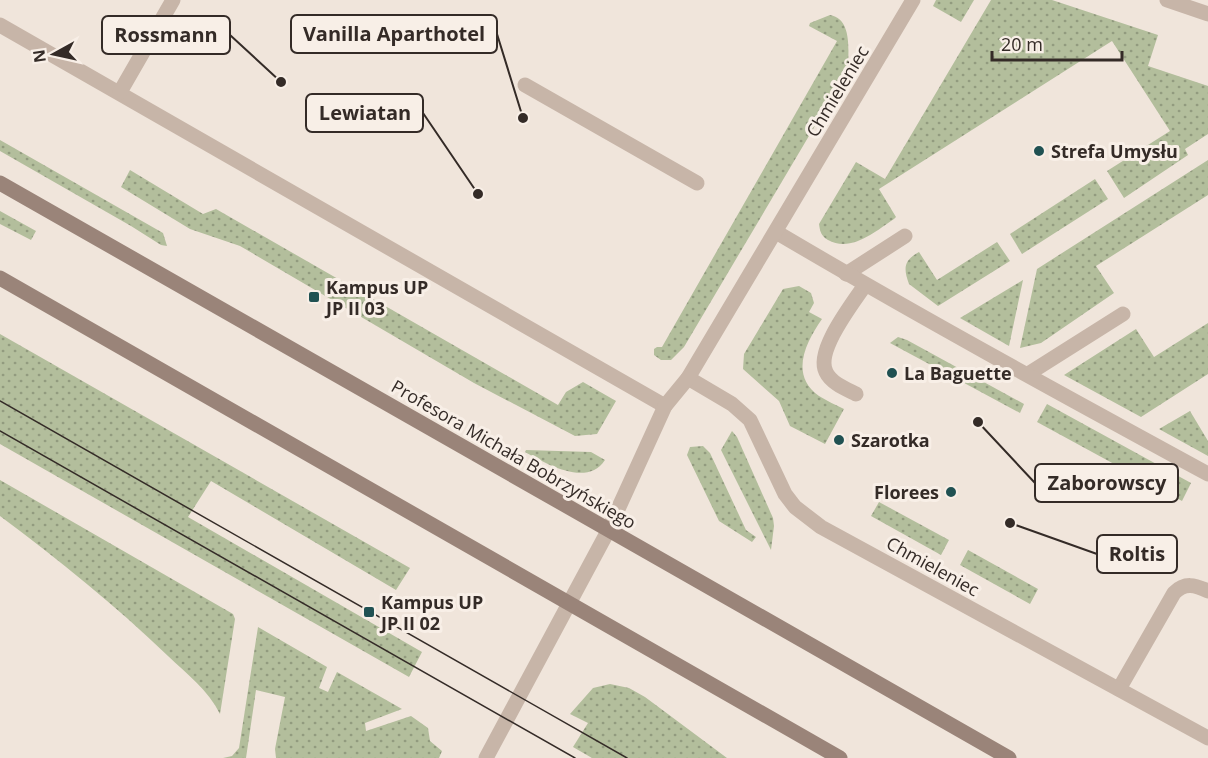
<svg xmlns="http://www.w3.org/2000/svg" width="1208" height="758" viewBox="0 0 1208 758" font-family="'Open Sans',sans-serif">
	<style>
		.grass { fill: url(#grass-dots) }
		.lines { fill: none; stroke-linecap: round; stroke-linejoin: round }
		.lane { stroke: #c7b5a8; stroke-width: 15 }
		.street { stroke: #c7b5a8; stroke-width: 15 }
		.secondary { stroke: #9a8479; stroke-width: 15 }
		.tram { stroke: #342b27; stroke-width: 1.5 }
		.poi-dot { fill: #205152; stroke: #f8efe7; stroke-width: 2 }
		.labels { text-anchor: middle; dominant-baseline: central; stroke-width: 6; stroke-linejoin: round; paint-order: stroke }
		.street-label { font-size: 18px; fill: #342b27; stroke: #f8efe7 }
		.poi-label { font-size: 18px; font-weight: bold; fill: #342b27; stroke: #f8efe7; text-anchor: start }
		.leader { fill: none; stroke: #342b27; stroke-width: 2 }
		.callout-dot { fill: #342b27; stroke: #f8efe7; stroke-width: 2 }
		.callout { fill: #f8efe7; stroke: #342b27; stroke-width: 2 }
		.callout-label { font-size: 20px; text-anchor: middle; font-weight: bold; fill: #342b27 }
	</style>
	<defs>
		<pattern id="grass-dots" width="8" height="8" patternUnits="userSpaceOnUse" patternTransform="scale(1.5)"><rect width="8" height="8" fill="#b3be9c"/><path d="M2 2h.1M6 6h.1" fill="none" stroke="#929b7f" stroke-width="1.8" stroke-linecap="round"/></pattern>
	</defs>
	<rect width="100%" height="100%" fill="#f0e5db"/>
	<g class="grass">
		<polygon points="936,0 974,0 961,22 933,6"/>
		<path d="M991 0H1052L1158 35 1148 66 1208 86V134L1185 149 1188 155 1124 198 1107 171 1170 131 1112 41 879 189 896 217 894 219C876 231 851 253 828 240 821 236 820 231 819 224L856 162 885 179Z"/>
		<path d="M830 15C853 19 848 52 848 70L684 347 671 360H661L654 355V349L657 347H662L837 41 809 26 810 23Z"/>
		<polygon points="0,140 163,233 167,246 161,245 131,226 0,151"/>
		<polygon points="1208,160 1208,195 1096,266 1114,293 1041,343 1020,348 1037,269"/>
		<polygon points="130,170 203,214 216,209 558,405 566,392 583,382 616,401 597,434 575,436 474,383 240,246 190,229 121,187"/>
		<polygon points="1095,179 1108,199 1022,254 1010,234"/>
		<polygon points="0,211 36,231 31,240 0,224"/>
		<path d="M997 242 1010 261 938 306 909 284C903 268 904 260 919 252L937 280Z"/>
		<polygon points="1023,280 1009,346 960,318"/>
		<path d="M799 286 811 293 814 303 809 312 822 319C806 342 789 375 819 396 827 401 836 405 844 409L825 444 790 426 779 401 743 369 744 354 783 289Z"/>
		<polygon points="1208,323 1208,374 1141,417 1064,375 1136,329 1154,357"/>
		<polygon points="0,334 410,568 396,590 211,481 188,517 422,652 409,677 0,444"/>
		<polygon points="898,337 907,340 1024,404 1020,413 890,343"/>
		<polygon points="1047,404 1191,483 1182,501 1037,422"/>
		<polygon points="1190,411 1208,441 1208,456 1159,429"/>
		<polygon points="732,431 737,437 773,518 774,526 771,550 721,450"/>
		<polygon points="703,446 710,453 746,530 756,537 752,542 719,521 687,455 690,447"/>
		<path d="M526 450 591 452 605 460C587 488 545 463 525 452Z"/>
		<path d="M0 480 233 614 235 619 220 714C208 690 187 674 168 656 115 605 59 560 0 516Z"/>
		<polygon points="879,502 949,540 941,555 871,516"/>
		<polygon points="968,550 1038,589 1030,604 960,565"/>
		<polygon points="258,627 327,667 319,688 328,692 337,672 402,709 365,723 366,731 411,716 428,728 430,741 442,751 439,758 276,758 275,749 285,697 256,690 246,758 223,758 232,756 239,748"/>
		<polygon points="610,684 629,688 645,697 727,758 592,758 573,747 588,723 570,714 593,688"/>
	</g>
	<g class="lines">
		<g class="lane">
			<polyline points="525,85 697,183"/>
			<polyline points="846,274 905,236"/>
			<polyline points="1028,374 1123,314"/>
			<path d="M856 394C846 389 831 383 826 372 815 351 853 303 865 285"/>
			<path d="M1119 689 1174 593C1185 582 1195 585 1208 591"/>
		</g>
		<g class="street">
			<polyline points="1167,0 1208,14"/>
			<polyline points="0,25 665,406"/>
			<polyline points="120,92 173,0"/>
			<path d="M776 232C918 316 1063 395 1208 474"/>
			<polyline points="688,378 732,404 750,420 785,494 795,507 821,527 1208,738"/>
			<polyline points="486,758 608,531 665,406 688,378 913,0"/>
		</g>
		<g class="secondary">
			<polyline points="0,183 1009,758"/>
			<polyline points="0,278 840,758"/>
		</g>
		<g class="tram">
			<polyline points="0,401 627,758"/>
			<polyline points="0,431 575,758"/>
		</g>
	</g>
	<g class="poi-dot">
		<circle cx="1039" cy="151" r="6"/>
		<rect x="308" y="291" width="12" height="12" rx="3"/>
		<circle cx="892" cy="373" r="6"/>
		<circle cx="839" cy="440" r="6"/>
		<circle cx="951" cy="492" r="6"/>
		<rect x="363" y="606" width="12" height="12" rx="3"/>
	</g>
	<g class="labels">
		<g class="street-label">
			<text transform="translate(837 91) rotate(-59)">Chmieleniec</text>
			<text transform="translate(514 454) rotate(30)">Profesora Michała Bobrzyńskiego</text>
			<text transform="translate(933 566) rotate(29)">Chmieleniec</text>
		</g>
		<g class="poi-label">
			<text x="1051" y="151">Strefa Umysłu</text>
			<text x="326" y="287">Kampus UP<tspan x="326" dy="21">JP II 03</tspan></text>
			<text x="904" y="373">La Baguette</text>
			<text x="851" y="440">Szarotka</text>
			<text x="939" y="492" text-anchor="end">Florees</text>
			<text x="381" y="602">Kampus UP<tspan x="381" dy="21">JP II 02</tspan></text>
		</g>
	</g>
	<path class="leader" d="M523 118L497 34M281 82L230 35M478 194L423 113M978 422L1035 483M1010 523L1097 554"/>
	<g class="callout-dot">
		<circle cx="523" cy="118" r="6"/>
		<circle cx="281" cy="82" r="6"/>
		<circle cx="478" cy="194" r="6"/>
		<circle cx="978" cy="422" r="6"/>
		<circle cx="1010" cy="523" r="6"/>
	</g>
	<g class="callout">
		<rect x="291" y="15" width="206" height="38" rx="6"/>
		<rect x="102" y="16" width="128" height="38" rx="6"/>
		<rect x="306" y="94" width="117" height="38" rx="6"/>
		<rect x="1035" y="464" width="143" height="38" rx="6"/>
		<rect x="1097" y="535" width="80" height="38" rx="6"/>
	</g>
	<g class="callout-label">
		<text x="394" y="41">Vanilla Aparthotel</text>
		<text x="166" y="42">Rossmann</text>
		<text x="365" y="120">Lewiatan</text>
		<text x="1107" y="490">Zaborowscy</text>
		<text x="1137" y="561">Roltis</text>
	</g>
	<g transform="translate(54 54) rotate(262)" stroke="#f8efe7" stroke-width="4.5" paint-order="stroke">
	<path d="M0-4.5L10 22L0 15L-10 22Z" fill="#342b27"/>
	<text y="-9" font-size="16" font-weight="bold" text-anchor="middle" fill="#342b27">N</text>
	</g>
	<path d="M992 51v9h130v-9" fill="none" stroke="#342b27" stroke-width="3"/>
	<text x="1001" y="51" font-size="18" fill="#342b27" stroke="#f8efe7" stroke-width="4.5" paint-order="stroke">20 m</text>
</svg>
